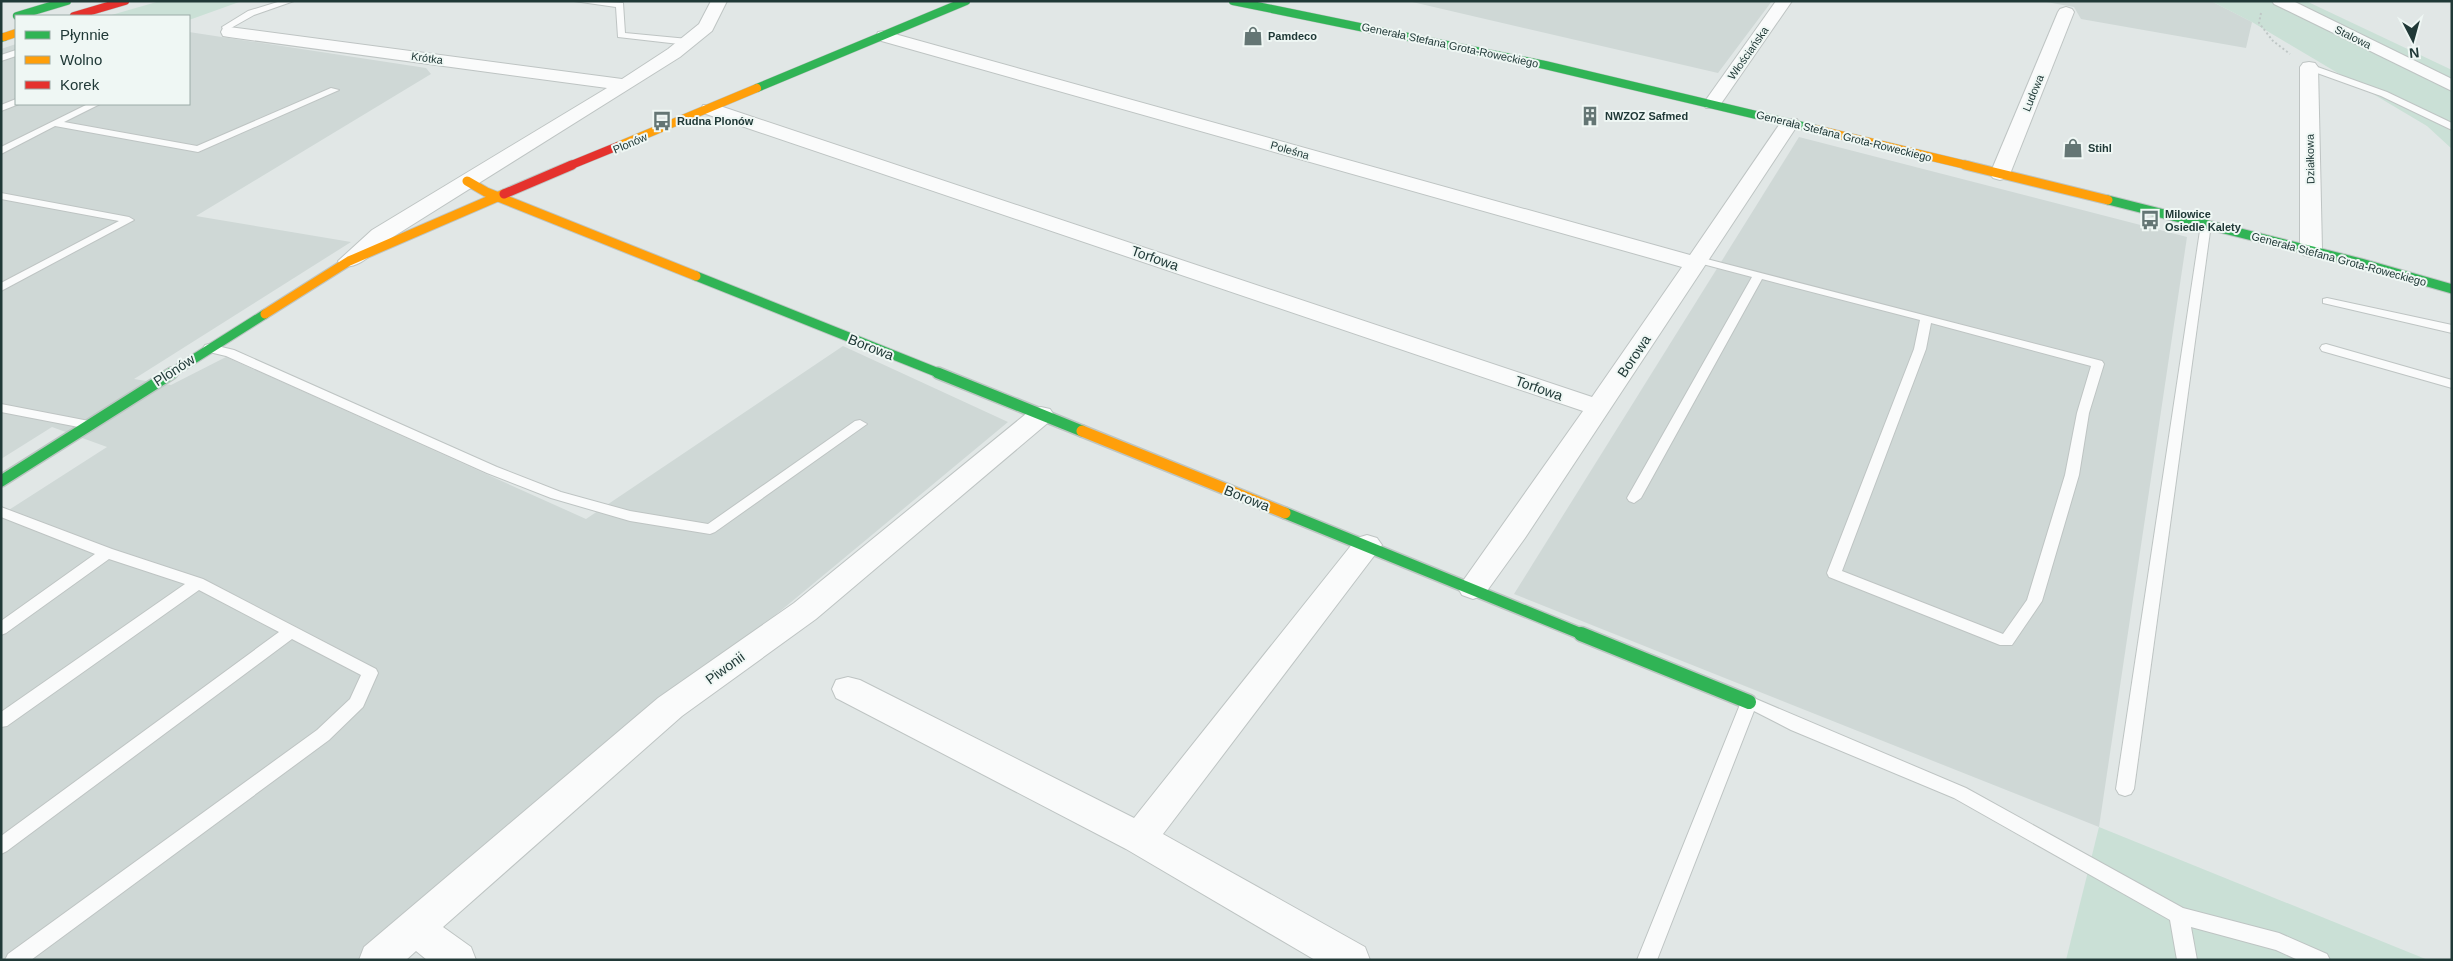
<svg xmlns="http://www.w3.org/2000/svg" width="2453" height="961" viewBox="0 0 2453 961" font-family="Arial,sans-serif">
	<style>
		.built { fill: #cfd8d6 }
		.green { fill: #cae0d6 }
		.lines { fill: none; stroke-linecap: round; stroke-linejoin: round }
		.lane-casing { stroke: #bec4c3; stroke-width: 2 }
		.street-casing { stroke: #bec4c3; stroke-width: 2 }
		.fast-far3-casing { stroke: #bdc5c3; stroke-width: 9 }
		.fast-far2-casing { stroke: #bdc5c3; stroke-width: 11 }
		.fast-far1-casing { stroke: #bdc5c3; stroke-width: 14 }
		.fast-casing { stroke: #bdc5c3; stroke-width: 17 }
		.slow-far2-casing { stroke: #bdc5c3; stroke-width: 9 }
		.slow-far1-casing { stroke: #bdc5c3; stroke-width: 11 }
		.slow-casing { stroke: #bdc5c3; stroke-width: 14 }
		.jam-far1-casing { stroke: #bdc5c3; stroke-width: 9 }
		.jam-casing { stroke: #bdc5c3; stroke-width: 11 }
		.path { stroke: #bfc7c6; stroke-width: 2; stroke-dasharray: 2 2.5; stroke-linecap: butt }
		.lane { fill: #fafbfb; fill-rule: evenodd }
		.street { fill: #fafbfb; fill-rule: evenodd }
		.fast-far3 { stroke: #30b455; stroke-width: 8 }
		.fast-far2 { stroke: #30b455; stroke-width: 9 }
		.fast-far1 { stroke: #30b455; stroke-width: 11 }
		.fast { stroke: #30b455; stroke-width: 14 }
		.slow-far2 { stroke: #ff9f0a; stroke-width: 8 }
		.slow-far1 { stroke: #ff9f0a; stroke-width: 9 }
		.slow { stroke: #ff9f0a; stroke-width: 11 }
		.jam-far1 { stroke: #e5322d; stroke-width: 8 }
		.jam { stroke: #e5322d; stroke-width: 9 }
		.labels { text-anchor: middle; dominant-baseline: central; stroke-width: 4; stroke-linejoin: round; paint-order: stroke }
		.far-poi-label { font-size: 11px; font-weight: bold; fill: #203937; stroke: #eff7f4; text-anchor: start }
		.far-street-label { font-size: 11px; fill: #203937; stroke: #eff7f4 }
		.street-label { font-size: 14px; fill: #203937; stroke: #eff7f4 }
	</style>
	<rect width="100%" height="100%" fill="#e1e7e6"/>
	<g class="built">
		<polygon points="1408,1 1772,1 1718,73"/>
		<polygon points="2041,1 2211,1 2252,22 2246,48 2081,19 2074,7"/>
		<polygon points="189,32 426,68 431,74 196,216 351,242 134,379 171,385 226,357 586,519 843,346 1008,422 360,960 1,960 1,515 107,447 52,427 1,459 1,49 16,44 16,104 189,104"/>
		<polygon points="1799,137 2187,237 2099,827 1514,594"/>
	</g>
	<g class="green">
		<polygon points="160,1 242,1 189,20 189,16 108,16"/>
		<polygon points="2211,1 2306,1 2452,70 2452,149 2427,126 2252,22"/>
		<polygon points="2099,827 2428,960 2066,960"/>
	</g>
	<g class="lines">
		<defs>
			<g id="lane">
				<polygon points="281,1 294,1 254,15 231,28 232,34 226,34 222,27 248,11"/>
				<polygon points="574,1 623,3 625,33 688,39 692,42 688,45 618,37 616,7"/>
				<polygon points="16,50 16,56 1,61 1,55"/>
				<polygon points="2306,65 2312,65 2387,92 2452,123 2452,130 2381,96 2306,69"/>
				<polygon points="331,88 339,90 198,152 55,126 1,154 1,147 88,104 100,104 64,122 197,146"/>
				<polygon points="16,99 16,104 19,104 1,111 1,105"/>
				<polygon points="1,193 129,217 134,220 1,291 1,283 119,221 1,199"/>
				<polygon points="2206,221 2211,224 2134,789 2131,794 2125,796 2119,794 2116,789 2201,224"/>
				<path d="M1699 257 2102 361 2104 364 2089 413 2079 475 2042 601 2012 645H2000L1829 577 1827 573 1914 349 1920 320 1762 279 1641 498 1634 503 1629 501 1627 498 1752 277 1695 262 1693 260ZM1931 323 2091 366 2077 413 2065 475 2027 600 2003 634 1842 571 1926 349Z"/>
				<polygon points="2327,298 2452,325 2452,333 2323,303 2323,299"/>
				<polygon points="209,344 234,350 497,467 561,492 630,511 708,524 855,421 860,420 867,424 715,532 710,534 630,521 551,498 487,473 226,356 205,351 203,348 205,345"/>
				<polygon points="2326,344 2452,380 2452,388 2322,351 2320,348 2322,345"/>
				<polygon points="1,404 89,421 96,425 89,429 1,412"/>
				<polygon points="1,507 112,549 203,579 376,669 378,673 363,707 329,740 31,960 5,960 8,954 317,730 350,699 361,675 292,639 7,851 1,854 1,836 279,632 199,590 7,726 1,727 1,712 185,584 109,559 6,633 1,635 1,621 95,554 1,517"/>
				<polygon points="1749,696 1966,788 2183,908 2279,933 2327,954 2330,960 2298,960 2276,950 2191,927 2197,960 2177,960 2170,920 1954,798 1791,730 1754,711 1657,960 1637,960 1741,702 1743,698"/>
			</g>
			<g id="street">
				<path d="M711 1H727L712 31 680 57 388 240C374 251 360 270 341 266L338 261 372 230 607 88 229 37 223 36 221 32 223 28 229 27 622 79 668 49 699 24Z"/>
				<polygon points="1776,1 1792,1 1718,108 1706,108 1703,104"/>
				<polygon points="2272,1 2293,1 2452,79 2452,91 2274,4"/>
				<polygon points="2066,7 2072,9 2074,12 2010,174 2007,178 2000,180 1993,178 1990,174 2058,12 2060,9"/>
				<polygon points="884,31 1690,255 1783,119 1797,119 1799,123 1525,538 1484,595 1473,599 1462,595 1458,588 1583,411 703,113 701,109 703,105 717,105 1592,397 1682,267 878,40 876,36 878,32"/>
				<polygon points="2309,62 2315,63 2318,67 2322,250 2319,255 2311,257 2303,255 2300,250 2300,67 2303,63"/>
				<polygon points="1041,407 1050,409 1054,415 1050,421 816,619 682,716 443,927 471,947 476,960 427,960 416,951 406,960 359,960 364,947 658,698 794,603 1032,409"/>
				<polygon points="1367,535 1377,538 1382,545 1377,552 1163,834 1365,947 1370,960 1315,960 1126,849 836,698 832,689 836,680 848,677 860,680 1134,818 1357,538"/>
			</g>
			<g id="fast-far3">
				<polyline points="1233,1 1545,65 1815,129"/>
				<polyline points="17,16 67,1"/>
				<polyline points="1,38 4,37"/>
				<polyline points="757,88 966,1"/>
			</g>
			<g id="fast-far2">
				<polyline points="2108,200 2361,263 2452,289"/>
				<polyline points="696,276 941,374"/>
				<polyline points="170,374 265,314"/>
			</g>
			<g id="fast-far1">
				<polyline points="938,373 1082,431"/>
				<polyline points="1,481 172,373"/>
				<polyline points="1285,513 1584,635"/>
			</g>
			<polyline id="fast" points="1581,634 1749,702"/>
			<g id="slow-far2">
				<polyline points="4,37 16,33"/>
				<polyline points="1815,129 1970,166"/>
				<polyline points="618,146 757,88"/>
			</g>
			<g id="slow-far1">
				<polyline points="1965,165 2108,200"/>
				<polyline points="467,181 486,192 696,276"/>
				<polyline points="265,314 349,261 504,194"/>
			</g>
			<polyline id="slow" points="1082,431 1285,513"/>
			<g id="jam-far1">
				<polyline points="74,16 125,1"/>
				<polyline points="569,166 618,146"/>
			</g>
			<polyline id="jam" points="504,194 572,165"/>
		</defs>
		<use href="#lane" class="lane-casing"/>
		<use href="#street" class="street-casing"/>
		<use href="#fast-far3" class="fast-far3-casing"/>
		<use href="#fast-far2" class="fast-far2-casing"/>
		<use href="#fast-far1" class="fast-far1-casing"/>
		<use href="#fast" class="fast-casing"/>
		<use href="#slow-far2" class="slow-far2-casing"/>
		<use href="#slow-far1" class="slow-far1-casing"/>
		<use href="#slow" class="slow-casing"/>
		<use href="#jam-far1" class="jam-far1-casing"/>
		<use href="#jam" class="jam-casing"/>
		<polyline class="path" points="2261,13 2259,23 2273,41 2290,54"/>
		<use href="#lane" class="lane"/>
		<use href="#street" class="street"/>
		<use href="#fast-far3" class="fast-far3"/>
		<use href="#fast-far2" class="fast-far2"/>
		<use href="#fast-far1" class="fast-far1"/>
		<use href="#fast" class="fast"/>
		<use href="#slow-far2" class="slow-far2"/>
		<use href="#slow-far1" class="slow-far1"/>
		<use href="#slow" class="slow"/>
		<use href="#jam-far1" class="jam-far1"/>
		<use href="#jam" class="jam"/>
	</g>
	<defs>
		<symbol id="shop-bare" viewBox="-9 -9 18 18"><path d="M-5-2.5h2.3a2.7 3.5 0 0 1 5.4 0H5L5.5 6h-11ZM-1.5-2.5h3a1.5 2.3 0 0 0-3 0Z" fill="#647674" stroke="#eff7f4" stroke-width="2.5" paint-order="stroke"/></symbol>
		<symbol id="building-bare" viewBox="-9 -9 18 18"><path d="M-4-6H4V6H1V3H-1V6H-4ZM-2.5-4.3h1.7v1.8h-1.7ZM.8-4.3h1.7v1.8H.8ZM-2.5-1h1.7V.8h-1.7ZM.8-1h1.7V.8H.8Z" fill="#647674" stroke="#eff7f4" stroke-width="2.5" paint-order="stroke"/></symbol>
		<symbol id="bus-bare" viewBox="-9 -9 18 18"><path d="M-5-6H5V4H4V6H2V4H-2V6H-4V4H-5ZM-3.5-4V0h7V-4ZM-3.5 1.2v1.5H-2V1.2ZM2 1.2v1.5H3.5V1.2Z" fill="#647674" stroke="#eff7f4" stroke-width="2.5" paint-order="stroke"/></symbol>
	</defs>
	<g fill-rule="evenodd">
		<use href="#shop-bare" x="1239" y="22" width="28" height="28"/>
		<use href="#building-bare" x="1576" y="102" width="28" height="28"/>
		<use href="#bus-bare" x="648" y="107" width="28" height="28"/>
		<use href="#shop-bare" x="2059" y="134" width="28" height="28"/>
		<use href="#bus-bare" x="2136" y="206" width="28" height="28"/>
	</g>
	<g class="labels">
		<g class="far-poi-label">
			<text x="1268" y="36">Pamdeco</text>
			<text x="1605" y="116">NWZOZ Safmed</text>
			<text x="677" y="121">Rudna Plonów</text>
			<text x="2088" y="148">Stihl</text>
			<text x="2165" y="214">Milowice<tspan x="2165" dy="13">Osiedle Kalety</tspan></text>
		</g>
		<g class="far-street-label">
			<text transform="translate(2353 37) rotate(26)">Stalowa</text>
			<text transform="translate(1450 45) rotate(12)">Generała Stefana Grota-Roweckiego</text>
			<text transform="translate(1748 53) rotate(-55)">Włościańska</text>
			<text transform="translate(427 58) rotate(8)">Krótka</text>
			<text transform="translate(2033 93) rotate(-68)">Ludowa</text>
			<text transform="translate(1844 136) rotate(14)">Generała Stefana Grota-Roweckiego</text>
			<text transform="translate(630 143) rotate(-23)">Plonów</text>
			<text transform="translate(1290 150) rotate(16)">Poleśna</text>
			<text transform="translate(2310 159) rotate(-91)">Działkowa</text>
			<text transform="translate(2339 259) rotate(15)">Generała Stefana Grota-Roweckiego</text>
		</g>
		<g class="street-label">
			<text transform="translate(1155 258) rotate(19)">Torfowa</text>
			<text transform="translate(871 347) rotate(22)">Borowa</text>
			<text transform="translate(1634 356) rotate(-56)">Borowa</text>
			<text transform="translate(174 370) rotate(-33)">Plonów</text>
			<text transform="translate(1539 388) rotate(19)">Torfowa</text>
			<text transform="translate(1247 498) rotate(22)">Borowa</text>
			<text transform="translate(725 668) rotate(-36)">Piwonii</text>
		</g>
	</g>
	<rect width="2453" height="961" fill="none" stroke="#203937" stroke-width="5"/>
	<rect x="15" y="15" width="175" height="90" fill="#eff7f4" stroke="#9caba8"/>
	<rect x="25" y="31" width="25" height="8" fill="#30b455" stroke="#9caba8"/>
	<text x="60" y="40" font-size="15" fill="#203937">Płynnie</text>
	<rect x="25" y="56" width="25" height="8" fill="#ff9f0a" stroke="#9caba8"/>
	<text x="60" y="65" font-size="15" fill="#203937">Wolno</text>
	<rect x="25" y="81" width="25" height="8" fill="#e5322d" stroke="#9caba8"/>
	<text x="60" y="90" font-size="15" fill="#203937">Korek</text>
	<g transform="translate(2413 40) rotate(174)" stroke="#eff7f4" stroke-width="4" paint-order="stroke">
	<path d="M0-4L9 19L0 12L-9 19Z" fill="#203937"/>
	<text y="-8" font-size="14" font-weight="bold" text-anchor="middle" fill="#203937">N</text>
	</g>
</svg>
